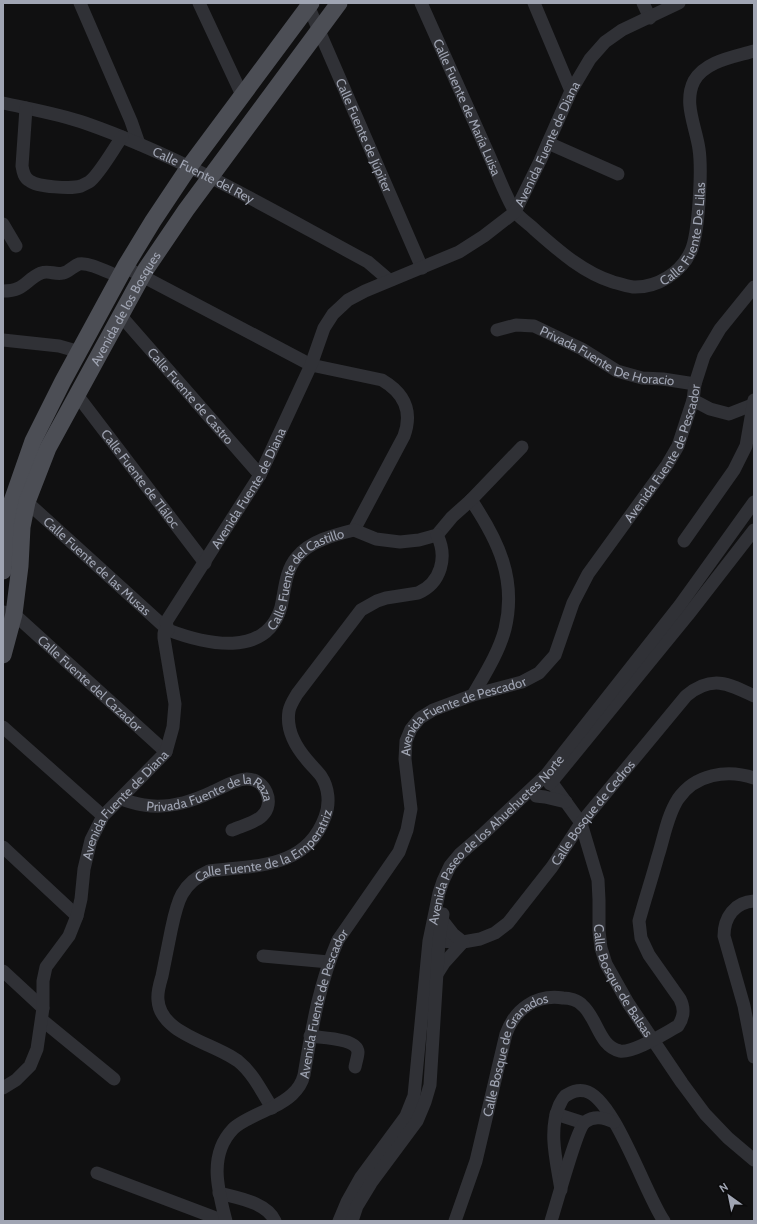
<svg xmlns="http://www.w3.org/2000/svg" width="757" height="1224" viewBox="0 0 757 1224" font-family="Cabin,sans-serif">
	<style>
		.lines { fill: none; stroke-linecap: round; stroke-linejoin: round }
		.minor { stroke: #303136; stroke-width: 13 }
		.major { stroke: #4c4e55; stroke-width: 17 }
		.labels { text-anchor: middle; dominant-baseline: central; stroke-width: 3.5; stroke-linejoin: round; paint-order: stroke }
		.street-label { font-size: 13px; fill: #a0a5b3; stroke: #0b0b0c }
	</style>
	<rect width="100%" height="100%" fill="#101011"/>
	<g class="lines">
		<g class="minor">
			<polyline points="80,3 131,121 139,144"/>
			<polyline points="199,3 242,95"/>
			<path id="s1" d="M307 3 422 268"/>
			<path id="s2" d="M421 3C442 50 463 97 484 144 494 165 503 191 514 210 518 217 528 223 534 229 558 250 582 272 613 282 620 284 626 286 633 287 657 288 681 273 691 251 699 233 702 169 699 149 696 127 683 103 694 81 705 61 734 57 754 51"/>
			<polyline points="534,3 571,91"/>
			<polyline points="643,3 650,18"/>
			<path id="s3" d="M3 103C30 109 59 114 85 123 185 158 275 212 368 262L389 280"/>
			<path d="M26 108 22 166C23 172 24 178 30 181 37 187 72 189 81 186 83 185 87 183 89 182 99 175 114 148 122 137"/>
			<polyline points="548,143 618,174"/>
			<polyline points="3,224 16,246"/>
			<path d="M3 291C25 291 25 280 41 273 49 270 55 275 63 273 69 272 73 266 79 264 90 262 109 273 120 277"/>
			<path id="s4" d="M121 316 260 475"/>
			<path id="s5" d="M497 330 516 325 534 326 582 349 617 371 642 378 663 379 695 384"/>
			<polyline points="3,340 59,346 80,352"/>
			<path id="s6" d="M77 395 205 563"/>
			<polyline points="693,400 710,409 729,414 752,405"/>
			<path d="M471 500C498 540 517 579 505 629 499 652 485 674 473 695"/>
			<path id="s7" d="M27 502 168 630C205 644 266 659 281 607 285 590 285 571 297 557 310 541 334 535 354 530L404 436C413 411 404 393 382 380L311 365 125 267"/>
			<polyline points="354,530 376,539 400,542 419,540 437,535 452,517 471,500 522,447"/>
			<polyline points="684,541 734,470 746,446 754,400"/>
			<path id="s8" d="M3 612 14 614 166 752"/>
			<polyline points="3,727 103,816"/>
			<path id="s9" d="M547 776 581 823 598 880 599 900V931L601 948 606 964 628 1003 682 1083 705 1114 728 1138 754 1160"/>
			<polyline points="550,784 688,615 754,530"/>
			<polyline points="536,796 545,797 566,802"/>
			<path id="s10" d="M120 799C128 801 136 804 144 805 167 809 191 802 212 792 221 788 237 779 246 779 265 778 276 803 262 816 255 823 241 826 232 830"/>
			<polyline points="3,847 77,916"/>
			<path d="M754 901C735 902 724 917 724 936L744 1006 754 1057"/>
			<path id="s11" d="M431 941 463 942 480 939 495 933 508 923 552 867 581 823 686 696C711 675 728 683 754 696"/>
			<polyline points="263,956 329,962"/>
			<polyline points="3,971 43,1008"/>
			<polyline points="437,974 444,963 463,942 453,934 442,920"/>
			<polyline points="42,1020 114,1079"/>
			<path d="M310 1036C321 1038 357 1038 358 1052 358 1056 356 1062 355 1067"/>
			<path id="s12" d="M3 1088 16 1080 30 1066 37 1049 43 1008V981L46 967 69 936 77 916 81 899 84 869 91 840 103 816 166 752 173 727 175 704 164 638V633L168 630 166 622 260 475 311 365 324 328 333 314 348 300 365 291 459 252 484 236 515 212 540 161 571 91 590 59 605 42 622 30 679 3"/>
			<path id="s13" d="M272 1108C262 1092 253 1073 238 1061 214 1043 160 1034 158 1000 157 992 160 983 162 976 165 961 168 946 171 931 177 903 180 884 209 871 256 865 306 869 325 817 330 804 329 788 321 776 317 771 312 766 307 760 295 746 286 729 289 711 290 705 294 699 297 694L361 610 377 601 386 598 418 593C441 583 448 557 437 535"/>
			<polyline points="556,1114 584,1123"/>
			<polyline points="97,1173 224,1221"/>
			<path d="M561 1190C557 1163 548 1132 559 1106 561 1102 562 1099 565 1096 572 1092 577 1089 585 1091 614 1097 646 1196 664 1221"/>
			<path d="M219 1193C237 1198 267 1202 275 1221"/>
			<path id="s14" d="M226 1221C218 1190 208 1155 233 1129 240 1121 263 1112 273 1107 287 1100 300 1091 304 1075 312 1028 319 984 338 940L399 852 407 830 411 809 405 759 406 741 411 729 420 718 433 710 473 695 522 682 539 673 555 655 573 603 588 574 667 465 678 446 693 400 695 384 704 356 720 329 754 287"/>
			<path id="s15" d="M339 1221 347 1202 361 1177 406 1116 414 1096 429 941 439 893 443 881 450 866 460 854 482 835 546 775 680 605 754 502"/>
			<polyline points="352,1221 357,1206 371,1183 417,1121 425,1102 430,1085 439,940 443,914"/>
			<path id="s16" d="M455 1221 476 1161 506 1034C515 1009 536 994 563 998 569 998 578 1000 582 1005 597 1017 599 1047 620 1051 634 1053 665 1033 678 1026 684 1017 685 1009 680 999L649 955 641 938 639 921C645 899 652 878 658 856 664 838 667 816 678 799 695 774 727 769 754 778"/>
			<path d="M551 1221C556 1206 577 1128 585 1122 595 1115 604 1118 614 1122"/>
		</g>
		<g class="major">
			<polyline points="3,571 7,522 11,504 33,441 63,381 125,267 153,221 189,167 311,3"/>
			<path id="s17" d="M3 655 14 614 20 566 22 527 27 502 48 448 146 269 186 210 339 3"/>
		</g>
	</g>
	<g class="labels">
		<g class="street-label">
			<text stroke="none"><textPath href="#s2" startOffset="114">Calle Fuente de María Luisa</textPath></text>
			<text stroke="none"><textPath href="#s1" startOffset="144">Calle Fuente de Júpiter</textPath></text>
			<text stroke="none"><textPath href="#s12" startOffset="1162">Avenida Fuente de Diana</textPath></text>
			<text stroke="none"><textPath href="#s3" startOffset="214">Calle Fuente del Rey</textPath></text>
			<text stroke="none"><textPath href="#s2" startOffset="456">Calle Fuente De Lilas</textPath></text>
			<text stroke="none"><textPath href="#s17" startOffset="373">Avenida de los Bosques</textPath></text>
			<text stroke="none"><textPath href="#s5" startOffset="118">Privada Fuente De Horacio</textPath></text>
			<text stroke="none"><textPath href="#s4" startOffset="106">Calle Fuente de Castro</textPath></text>
			<text stroke="none"><textPath href="#s14" startOffset="959">Avenida Fuente de Pescador</textPath></text>
			<text stroke="none"><textPath href="#s6" startOffset="105">Calle Fuente de Tláloc</textPath></text>
			<text stroke="none"><textPath href="#s12" startOffset="682">Avenida Fuente de Diana</textPath></text>
			<text stroke="none"><textPath href="#s7" startOffset="95">Calle Fuente de las Musas</textPath></text>
			<text stroke="none"><textPath href="#s7" startOffset="363">Calle Fuente del Castillo</textPath></text>
			<text stroke="none"><textPath href="#s8" startOffset="114">Calle Fuente del Cazador</textPath></text>
			<text stroke="none"><textPath href="#s14" startOffset="611">Avenida Fuente de Pescador</textPath></text>
			<text stroke="none"><textPath href="#s10" startOffset="97">Privada Fuente de la Raza</textPath></text>
			<text stroke="none"><textPath href="#s12" startOffset="322">Avenida Fuente de Diana</textPath></text>
			<text stroke="none"><textPath href="#s11" startOffset="221">Calle Bosque de Cedros</textPath></text>
			<text stroke="none"><textPath href="#s15" startOffset="428">Avenida Paseo de los Ahuehuetes Norte</textPath></text>
			<text stroke="none"><textPath href="#s13" startOffset="373">Calle Fuente de la Emperatriz</textPath></text>
			<text stroke="none"><textPath href="#s9" startOffset="224">Calle Bosque de Balsas</textPath></text>
			<text stroke="none"><textPath href="#s14" startOffset="263">Avenida Fuente de Pescador</textPath></text>
			<text stroke="none"><textPath href="#s16" startOffset="181">Calle Bosque de Granados</textPath></text>
		</g>
	</g>
	<rect width="757" height="1224" fill="none" stroke="#a0a5b3" stroke-width="8"/>
	<g transform="translate(729 1196) rotate(327)" stroke="#0b0b0c" stroke-width="3" paint-order="stroke">
	<path d="M0-3L7 15L0 10L-7 15Z" fill="#a0a5b3"/>
	<text y="-6" font-size="11" font-weight="bold" text-anchor="middle" fill="#a0a5b3">N</text>
	</g>
</svg>
